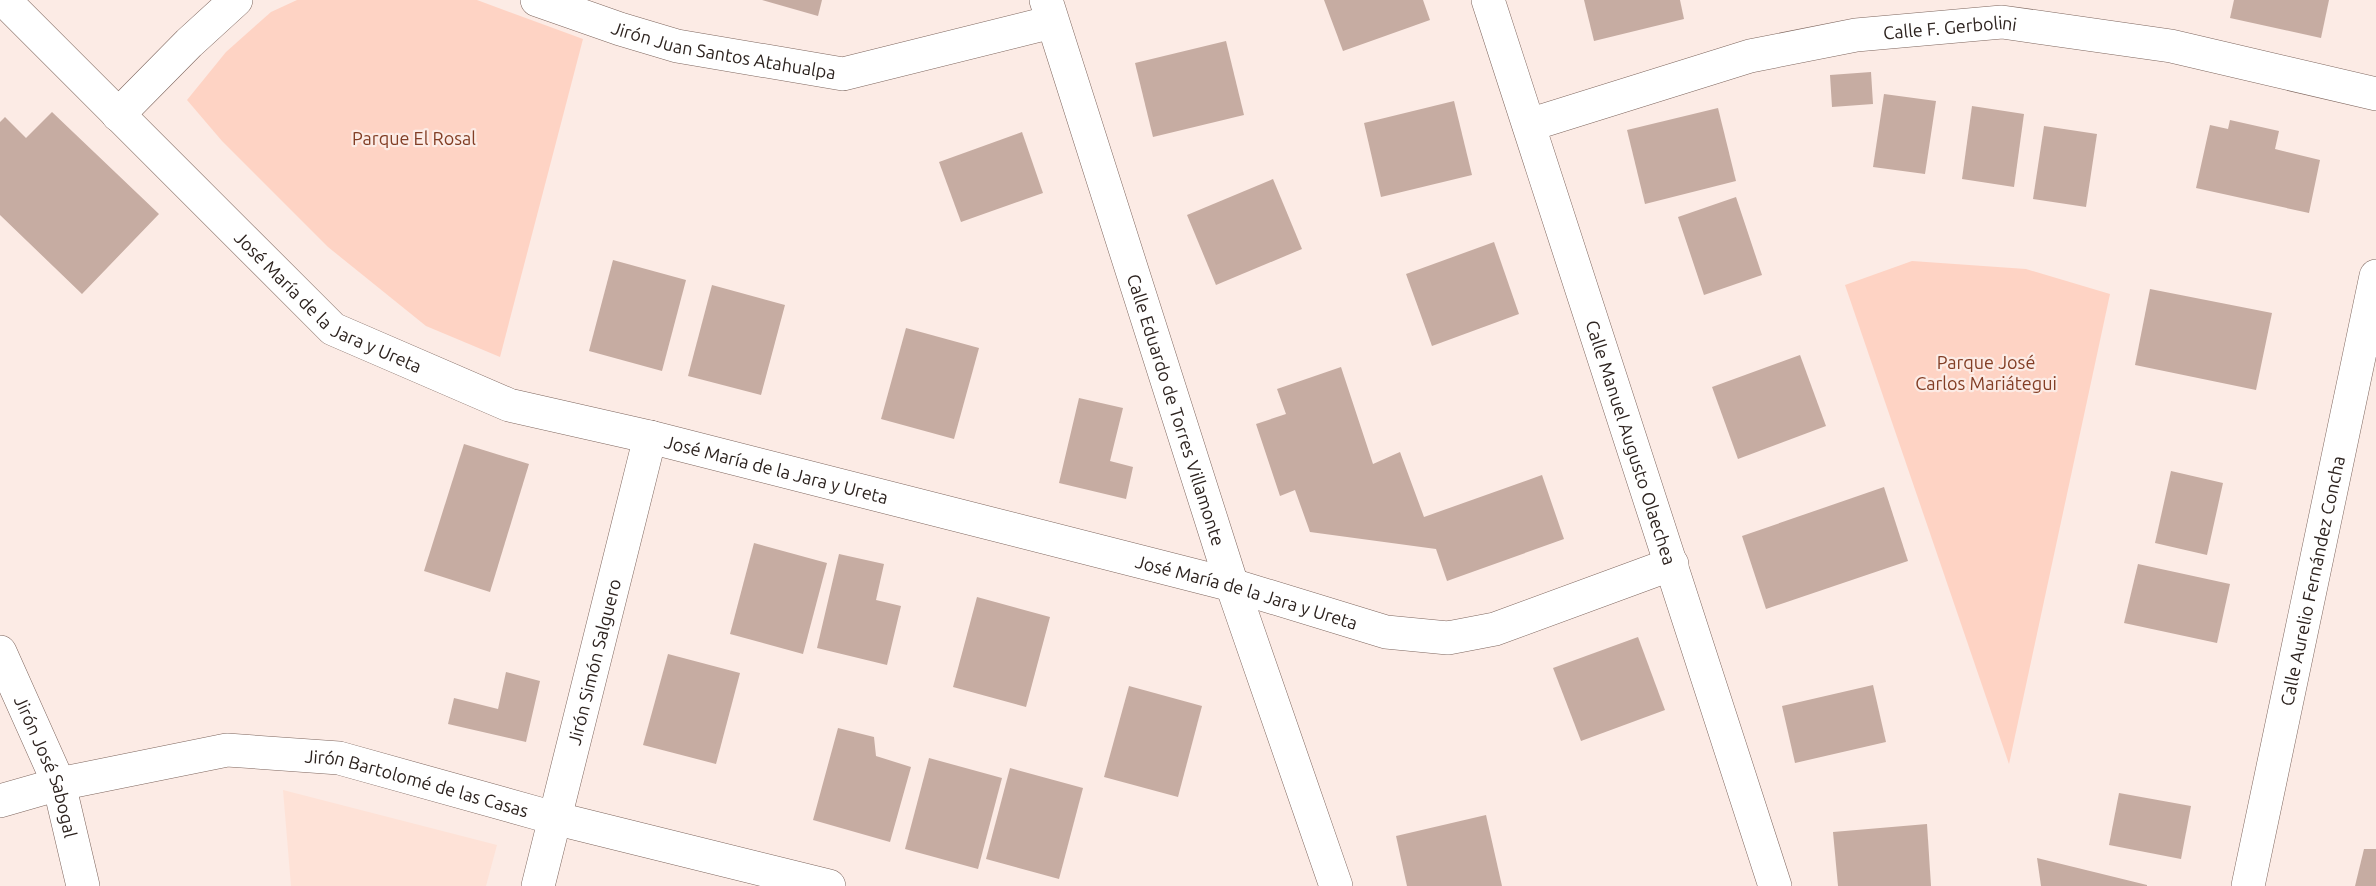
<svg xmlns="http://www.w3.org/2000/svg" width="2376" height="886" viewBox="0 0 2376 886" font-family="Ubuntu,sans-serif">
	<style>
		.built { fill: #fee2d7 }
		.green { fill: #fed3c4 }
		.building { fill: #c6aca2 }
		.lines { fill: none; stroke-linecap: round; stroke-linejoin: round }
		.street-casing { stroke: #7e665e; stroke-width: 34 }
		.street { stroke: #fff; stroke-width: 33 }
		.labels { text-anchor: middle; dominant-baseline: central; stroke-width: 4.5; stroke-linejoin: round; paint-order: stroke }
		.street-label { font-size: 18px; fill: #2d231f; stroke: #fcebe5 }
		.park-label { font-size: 18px; fill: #823e25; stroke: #fcebe5 }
	</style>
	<rect width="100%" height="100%" fill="#fcebe5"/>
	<polygon class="built" points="283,790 497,845 486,886 291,886"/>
	<g class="green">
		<polygon points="297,0 477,0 583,39 500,357 426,326 328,247 222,141 187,100 226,52 271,12"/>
		<polygon points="1912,261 2026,269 2110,294 2009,764 1845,285"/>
	</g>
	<g class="building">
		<polygon points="762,0 822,0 818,16"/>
		<polygon points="1324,0 1423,0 1430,20 1343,51"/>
		<polygon points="1584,0 1680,0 1684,19 1594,41"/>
		<polygon points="2234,0 2329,0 2321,38 2230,18"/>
		<polygon points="1226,41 1244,115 1153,137 1135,63"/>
		<polygon points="1871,72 1873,104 1832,107 1830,75"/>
		<polygon points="1884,94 1936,101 1925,174 1873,167"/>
		<polygon points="1454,101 1472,175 1381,197 1364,123"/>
		<polygon points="1972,106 2024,114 2014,187 1962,179"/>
		<polygon points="1718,108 1736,181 1645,204 1627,130"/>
		<polygon points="52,112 159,214 82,294 0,215 0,122 5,117 26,138"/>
		<polygon points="2230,120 2279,131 2275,149 2320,160 2309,213 2196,188 2210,125 2228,129"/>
		<polygon points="2044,126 2097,134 2086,207 2033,199"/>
		<polygon points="1022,132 1043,193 961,222 939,162"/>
		<polygon points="1273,179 1302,249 1216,285 1187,215"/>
		<polygon points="1736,197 1762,275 1704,295 1678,217"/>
		<polygon points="1494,242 1519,314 1432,346 1406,274"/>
		<polygon points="613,260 686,280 662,371 589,351"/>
		<polygon points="712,285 785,305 761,395 688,376"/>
		<polygon points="2150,289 2272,313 2256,390 2135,365"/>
		<polygon points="906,328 979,348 954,439 881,419"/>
		<polygon points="1800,355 1826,426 1738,459 1712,387"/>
		<polygon points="1341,367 1373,464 1400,452 1424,517 1542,475 1564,539 1447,581 1436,549 1310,532 1295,490 1280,496 1256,424 1286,414 1277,389"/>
		<polygon points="1079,398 1123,408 1110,461 1133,467 1126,499 1059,483"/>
		<polygon points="464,444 529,464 490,592 424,571"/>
		<polygon points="2171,471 2223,483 2207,555 2155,543"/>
		<polygon points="1884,487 1908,561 1766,609 1742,536"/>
		<polygon points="754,543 827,563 803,654 730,634"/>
		<polygon points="839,554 884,564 876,600 901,606 887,665 817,648"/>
		<polygon points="2138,564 2230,584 2217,643 2124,623"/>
		<polygon points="977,597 1050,617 1026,707 953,687"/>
		<polygon points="1638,637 1665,710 1581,741 1553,668"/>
		<polygon points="668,654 740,673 716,764 643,745"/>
		<polygon points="506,672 540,681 526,742 448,724 454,698 498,709"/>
		<polygon points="1873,685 1886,742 1795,763 1782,706"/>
		<polygon points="1129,686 1202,706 1178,797 1104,777"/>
		<polygon points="838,728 874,737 876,756 911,767 890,842 813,820"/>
		<polygon points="929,758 1002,778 978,869 905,849"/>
		<polygon points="1010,768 1083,788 1059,879 986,859"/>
		<polygon points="2119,793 2191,806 2181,859 2109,845"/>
		<polygon points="1486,815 1502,886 1407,886 1396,836"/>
		<polygon points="1927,824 1931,886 1838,886 1833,832"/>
		<polygon points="2364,849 2376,849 2376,886 2355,886"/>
		<polygon points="2037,858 2147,885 2147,886 2041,886"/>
	</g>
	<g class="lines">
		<defs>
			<g id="street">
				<path id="s1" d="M4 0 333 329 509 405 650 437 1232 585 1386 632 1448 638 1495 629 1672 564"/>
				<path id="s2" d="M537 0 620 29 677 46 843 74 1052 22"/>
				<path id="s3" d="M1046 0 1232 585 1336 886"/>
				<path id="s4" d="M1488 0 1775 886"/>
				<polyline points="118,115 189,43 236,0"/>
				<path id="s5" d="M1529 125 1750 56 1856 35 2002 22 2171 46 2376 94"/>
				<path id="s6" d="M0 652 59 784 83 886"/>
				<path id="s7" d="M0 801 59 784 227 750 339 758 554 818 829 886"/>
				<path id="s8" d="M538 886 650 437"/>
				<path id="s9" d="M2248 886 2376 276"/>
			</g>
		</defs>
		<use href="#street" class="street-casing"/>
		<use href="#street" class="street"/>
	</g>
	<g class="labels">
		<g class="street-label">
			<text stroke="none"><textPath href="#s5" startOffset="434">Calle F. Gerbolini</textPath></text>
			<text stroke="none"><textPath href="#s2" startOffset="194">Jirón Juan Santos Atahualpa</textPath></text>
			<text stroke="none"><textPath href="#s1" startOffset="446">José María de la Jara y Ureta</textPath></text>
			<text stroke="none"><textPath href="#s3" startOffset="430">Calle Eduardo de Torres Villamonte</textPath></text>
			<text stroke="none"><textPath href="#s4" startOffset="465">Calle Manuel Augusto Olaechea</textPath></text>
			<text stroke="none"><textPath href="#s1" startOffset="932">José María de la Jara y Ureta</textPath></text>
			<text stroke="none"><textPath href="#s9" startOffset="312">Calle Aurelio Fernández Concha</textPath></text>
			<text stroke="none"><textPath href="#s1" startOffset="1418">José María de la Jara y Ureta</textPath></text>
			<text stroke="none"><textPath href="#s8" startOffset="231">Jirón Simón Salguero</textPath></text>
			<text stroke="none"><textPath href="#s6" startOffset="124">Jirón José Sabogal</textPath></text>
			<text stroke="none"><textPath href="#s7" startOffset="426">Jirón Bartolomé de las Casas</textPath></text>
		</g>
		<g class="park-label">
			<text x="414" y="138">Parque El Rosal</text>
			<text x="1986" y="362">Parque José<tspan x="1986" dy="21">Carlos Mariátegui</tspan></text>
		</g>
	</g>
</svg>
